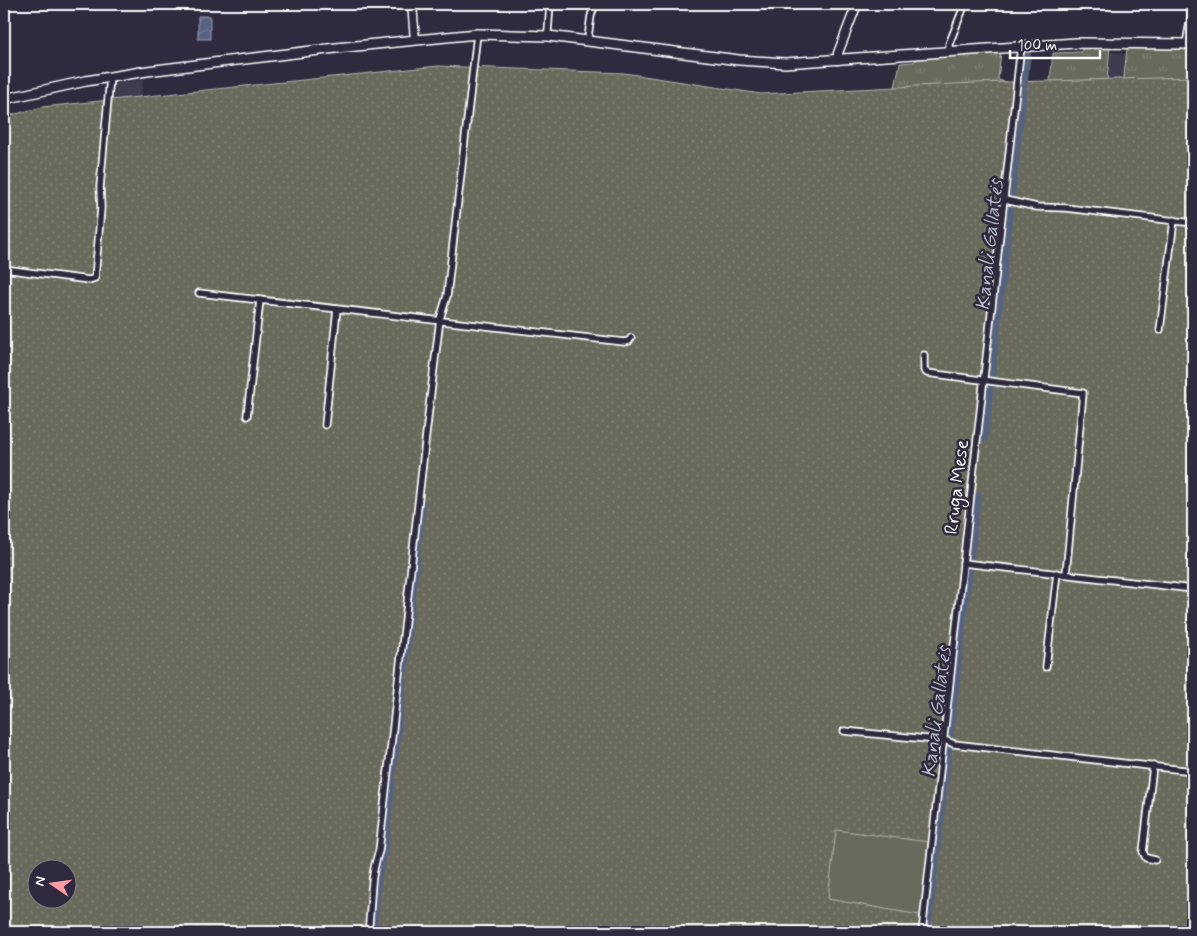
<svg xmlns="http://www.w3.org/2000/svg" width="1197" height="936" viewBox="0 0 1197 936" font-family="Mynerve,sans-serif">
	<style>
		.built { fill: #403a50 }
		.grass { fill: url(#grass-tufts); stroke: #b4b5ae }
		.park { fill: url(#park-dots); stroke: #b4b5ae; fill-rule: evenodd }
		.pitch { fill: #6a6b5c; stroke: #b4b5ae }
		.water { fill: url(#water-waves); stroke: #9aa1b3 }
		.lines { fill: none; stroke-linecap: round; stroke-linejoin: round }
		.canal { stroke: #566380; stroke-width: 6 }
		.street-casing { stroke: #fff; stroke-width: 9 }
		.secondary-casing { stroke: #fff; stroke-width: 11 }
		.primary-casing { stroke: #fff; stroke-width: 12 }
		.street { stroke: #2f2a3d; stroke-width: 5.5 }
		.secondary { stroke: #2f2a3d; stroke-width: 8 }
		.primary { stroke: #2f2a3d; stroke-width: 9 }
		.labels { text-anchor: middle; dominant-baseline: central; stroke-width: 5; stroke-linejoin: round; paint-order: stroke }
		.street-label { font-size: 19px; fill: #fff; stroke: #2f2a3d }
		.water-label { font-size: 20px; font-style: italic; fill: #b3b9c6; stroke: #2f2a3d }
	</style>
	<defs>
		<pattern id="grass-tufts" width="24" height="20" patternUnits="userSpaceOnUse" patternTransform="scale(1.25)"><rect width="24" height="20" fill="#6a6b5c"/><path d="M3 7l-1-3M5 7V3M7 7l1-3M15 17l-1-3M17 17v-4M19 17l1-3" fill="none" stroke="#808174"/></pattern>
		<pattern id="park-dots" width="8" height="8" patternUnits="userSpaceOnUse" patternTransform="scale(1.25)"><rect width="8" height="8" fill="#6a6b5c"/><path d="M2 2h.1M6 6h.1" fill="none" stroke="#808174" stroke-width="1.8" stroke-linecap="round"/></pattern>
		<pattern id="water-waves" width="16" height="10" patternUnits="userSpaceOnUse" patternTransform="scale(1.25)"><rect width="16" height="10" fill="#566380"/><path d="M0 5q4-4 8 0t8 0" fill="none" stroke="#6f7a93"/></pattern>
	</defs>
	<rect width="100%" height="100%" fill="#2f2a3d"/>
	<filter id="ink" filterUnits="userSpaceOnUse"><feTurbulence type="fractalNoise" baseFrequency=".02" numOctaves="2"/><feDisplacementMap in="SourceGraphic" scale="10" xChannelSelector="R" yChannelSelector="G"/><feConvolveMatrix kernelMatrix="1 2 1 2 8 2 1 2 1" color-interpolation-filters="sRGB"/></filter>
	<g filter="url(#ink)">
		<g class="built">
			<polygon points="1111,52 1126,54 1117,148 1104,116"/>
			<polygon points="143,79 135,155 105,151 111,87 113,84"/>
		</g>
		<g class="grass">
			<polygon points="1082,47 1110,47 1104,116 1037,202 1053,53 1082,52"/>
			<polygon points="1127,48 1193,50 1193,114 1110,208"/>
			<polygon points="1001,52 998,80 1015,84 875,184 900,63 913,62 918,59"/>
		</g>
		<path class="park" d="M438 66 624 73 761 94 974 83 1193 77V932H4V117L42 107ZM38 868H68V898H38Z"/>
		<polygon class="pitch" points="836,830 929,842 920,915 828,899"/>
		<rect class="water" x="198" y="16" width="12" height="23"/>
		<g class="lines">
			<g class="canal">
				<polyline points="985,440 1028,53"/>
				<polyline points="374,932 379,876 385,850 423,503"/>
				<polyline points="928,932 978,495"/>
			</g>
			<defs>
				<g id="street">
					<polyline points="548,32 550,4"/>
					<polyline points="588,37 591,16 595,4"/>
					<polyline points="1186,44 1193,6"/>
					<polyline points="949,51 949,44 965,4"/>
					<polyline points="1005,200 1037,207 1066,208 1193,223"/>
					<polyline points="4,269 89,280 95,278 101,208 100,187 110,77"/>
					<polyline points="199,293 624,342 629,341 631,338"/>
					<polyline points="1160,330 1174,220"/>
					<polyline points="924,355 924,370 927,373 1083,393 1066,574"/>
					<polyline points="247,416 260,300"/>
					<polyline points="325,425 337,309"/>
					<polyline points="963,563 1193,589"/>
					<polyline points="1046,667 1057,573"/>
					<polyline points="844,731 947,741 954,744 1193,771"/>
					<polyline points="1153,766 1143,852 1146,858 1155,860"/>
					<path d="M368 932C372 904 369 878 379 851L429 408 440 319 447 296 477 34"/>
					<polyline points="922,932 1021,46"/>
				</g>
				<g id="secondary">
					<polyline points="412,4 415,40"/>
					<polyline points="838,60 838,53 857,4"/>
				</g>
				<polyline id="primary" points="4,99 86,81 147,71 336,48 477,34 548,36 739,60 785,63 1076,43 1193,44"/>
			</defs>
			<use href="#street" class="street-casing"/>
			<use href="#secondary" class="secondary-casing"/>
			<use href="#primary" class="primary-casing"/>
			<use href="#street" class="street"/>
			<use href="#secondary" class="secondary"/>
			<use href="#primary" class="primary"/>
		</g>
	</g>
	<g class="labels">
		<g class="street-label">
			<text transform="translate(957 487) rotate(-83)">Rruga Mese</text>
		</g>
		<g class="water-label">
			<text transform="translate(990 245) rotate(-84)">Kanali Gallatës</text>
			<text transform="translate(937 712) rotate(-83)">Kanali Gallatës</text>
		</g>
	</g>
	<rect width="1197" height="936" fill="none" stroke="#2f2a3d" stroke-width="20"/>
	<rect x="10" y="10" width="1177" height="916" fill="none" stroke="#fff" stroke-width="2" filter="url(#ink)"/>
	<g transform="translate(52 884) rotate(283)"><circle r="24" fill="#2f2a3d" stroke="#827f8b"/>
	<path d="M0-4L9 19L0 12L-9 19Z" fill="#ff9aa2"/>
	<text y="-8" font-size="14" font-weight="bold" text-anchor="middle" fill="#ffffff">N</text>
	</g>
	<path d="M1010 50v8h90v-8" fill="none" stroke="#ffffff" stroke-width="2.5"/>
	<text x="1017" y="50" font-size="15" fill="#ffffff" stroke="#2f2a3d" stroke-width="4" paint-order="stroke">100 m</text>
</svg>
